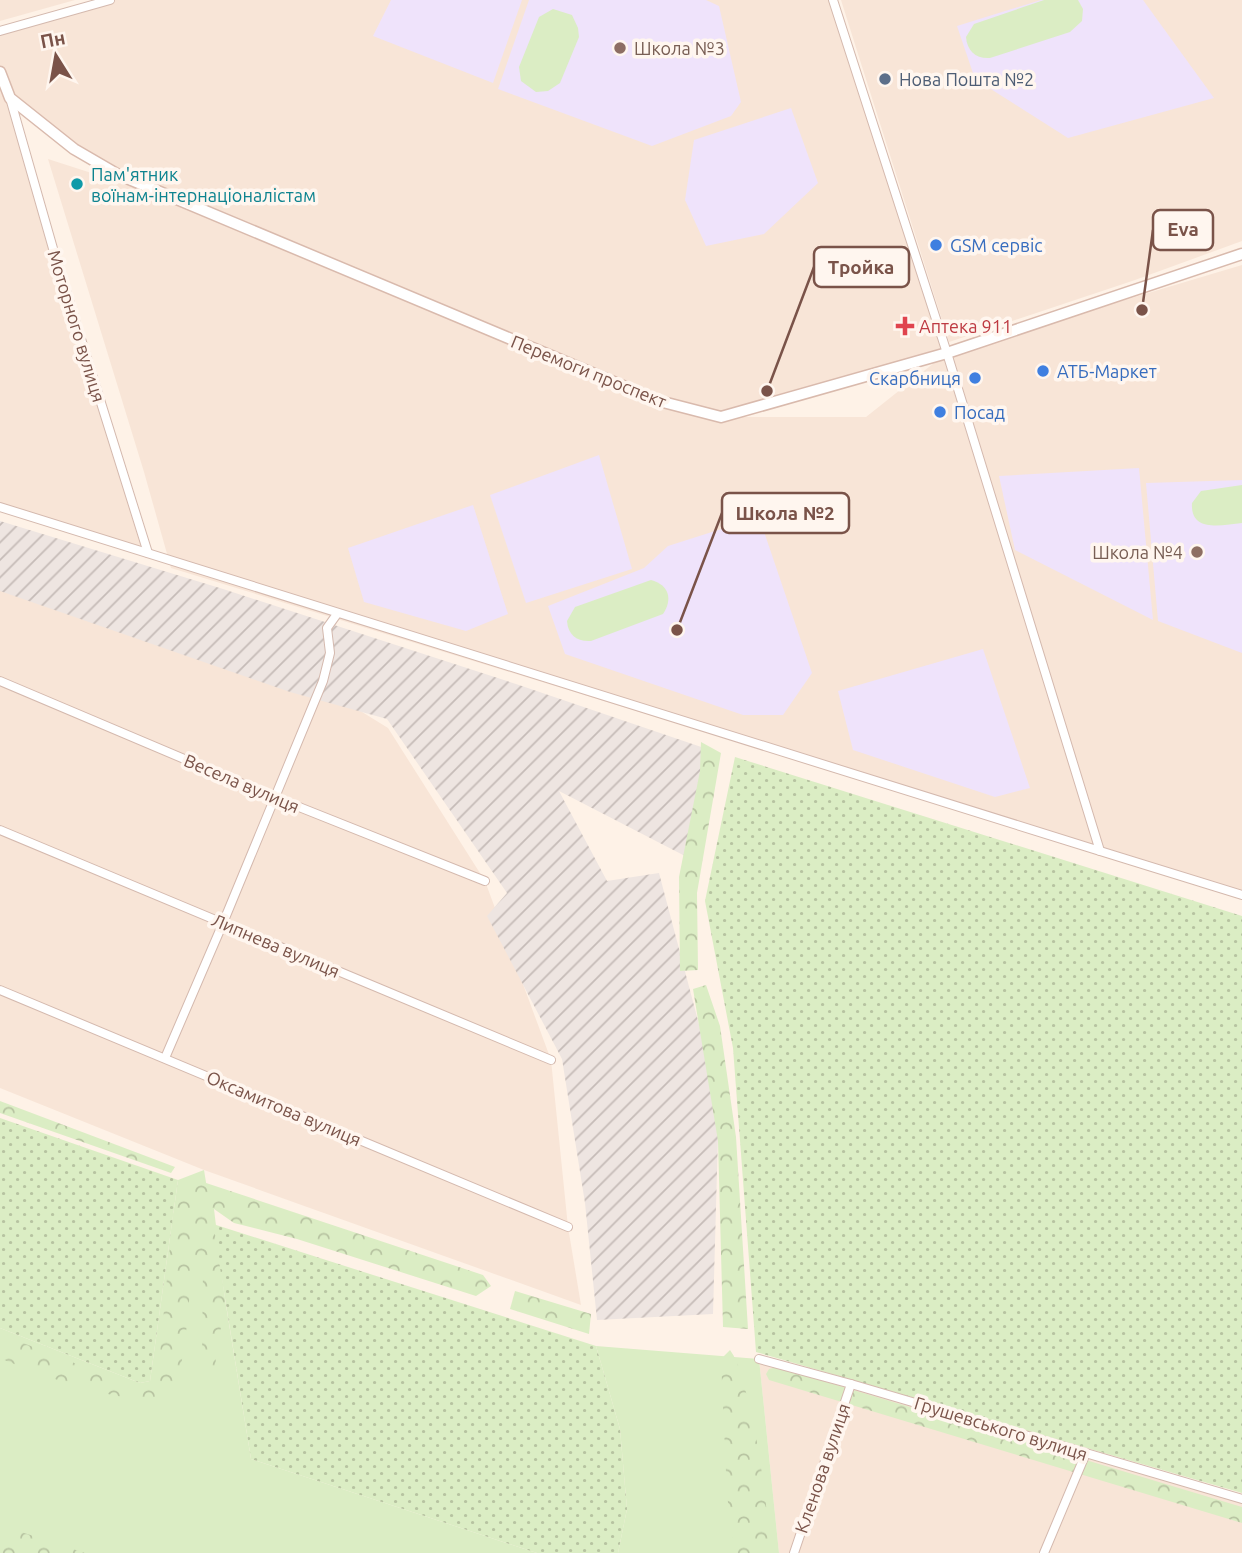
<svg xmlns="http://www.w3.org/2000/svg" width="1242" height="1553" viewBox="0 0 1242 1553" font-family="Ubuntu,sans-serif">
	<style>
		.residential { fill: #f8e5d7; fill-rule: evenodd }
		.industrial { fill: url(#industrial-furrows) }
		.education { fill: #efe3fb }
		.grass { fill: #dbedc4 }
		.forest { fill: url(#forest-crowns) }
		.garden { fill: url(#garden-dots) }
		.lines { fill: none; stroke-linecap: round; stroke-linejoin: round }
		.street-casing { stroke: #d4b9ae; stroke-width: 10 }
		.secondary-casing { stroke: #d9baad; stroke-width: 13 }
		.street { stroke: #fff; stroke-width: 8 }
		.secondary { stroke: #fff; stroke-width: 10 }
		.education-dot { fill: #8d6e63; stroke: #fff6ef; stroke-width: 2.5 }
		.service-dot { fill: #5c6f8a; stroke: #fff6ef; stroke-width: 2.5 }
		.culture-dot { fill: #0f9aa8; stroke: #fff6ef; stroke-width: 2.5 }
		.shop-dot { fill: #3f7fe0; stroke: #fff6ef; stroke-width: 2.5 }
		.health-dot { fill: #e0444e; stroke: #fff6ef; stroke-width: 2.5 }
		.labels { text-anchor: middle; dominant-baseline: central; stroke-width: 7; stroke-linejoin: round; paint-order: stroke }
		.education-label { font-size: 18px; fill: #785e54; stroke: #fff6ef; text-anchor: start }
		.service-label { font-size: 18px; fill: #4e5e75; stroke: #fff6ef; text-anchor: start }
		.culture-label { font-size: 18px; fill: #0d838f; stroke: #fff6ef; text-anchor: start }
		.shop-label { font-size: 18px; fill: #366cbe; stroke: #fff6ef; text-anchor: start }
		.street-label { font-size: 18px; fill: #7a5349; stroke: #fff6ef }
		.health-label { font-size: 18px; fill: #be3a42; stroke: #fff6ef; text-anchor: start }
		.leader { fill: none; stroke: #7a5349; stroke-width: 2.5 }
		.callout-dot { fill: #7a5349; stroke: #fff6ef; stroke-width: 2.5 }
		.callout { fill: #fff6ef; stroke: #7a5349; stroke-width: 2.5 }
		.callout-label { font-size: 19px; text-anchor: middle; font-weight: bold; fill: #7a5349 }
	</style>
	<defs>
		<pattern id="industrial-furrows" width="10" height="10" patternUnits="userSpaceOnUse" patternTransform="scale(1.75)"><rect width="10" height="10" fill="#eee5e1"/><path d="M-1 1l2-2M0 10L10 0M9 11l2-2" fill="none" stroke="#c6bcb8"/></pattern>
		<pattern id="forest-crowns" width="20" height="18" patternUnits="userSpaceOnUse" patternTransform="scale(1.75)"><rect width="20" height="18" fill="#dbedc4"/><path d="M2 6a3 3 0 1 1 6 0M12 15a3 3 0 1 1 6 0" fill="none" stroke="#b7c3a1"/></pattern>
		<pattern id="garden-dots" width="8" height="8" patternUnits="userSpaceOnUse" patternTransform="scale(1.75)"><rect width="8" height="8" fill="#dbedc4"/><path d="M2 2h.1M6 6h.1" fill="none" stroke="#b7c3a1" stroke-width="1.8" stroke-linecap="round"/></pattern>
	</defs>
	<rect width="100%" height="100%" fill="#fef2e7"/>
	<g class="residential">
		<polygon points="0,0 75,0 0,21"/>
		<path d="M110 0H833L947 353 1242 265V897L171 568 144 472 48 159 135 187 301 252 117 174 11 99 148 553 0 507V31ZM944 355 866 417H724Z"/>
		<polygon points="841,0 1242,0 1242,241 1135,280 949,342"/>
		<polygon points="0,577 320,686 388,728 485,881 551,1060 568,1227 581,1305 204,1170 0,1088"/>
		<polygon points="759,1359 1242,1499 1242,1553 779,1553"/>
	</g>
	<polygon class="industrial" points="0,521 223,589 516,684 713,751 685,856 559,791 607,881 659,873 719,1100 713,1314 597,1320 585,1203 562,1059 487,916 507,893 387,719 290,692 0,591"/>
	<g class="education">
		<polygon points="391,0 522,0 493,83 373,36"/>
		<polygon points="529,0 706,0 719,6 741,102 731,116 652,146 498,89"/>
		<polygon points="1041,0 1143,0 1214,98 1068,138 975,79 957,26"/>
		<polygon points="791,108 818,183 764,234 706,246 685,200 694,140"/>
		<polygon points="599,455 632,569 526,603 490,495"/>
		<polygon points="1139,468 1153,620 1015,550 999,476"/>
		<polygon points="1242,480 1242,653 1158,621 1146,483"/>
		<polygon points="473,505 508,614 466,631 364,602 348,548"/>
		<polygon points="759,517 812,673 783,715 743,715 565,654 548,606 644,568 668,546"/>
		<polygon points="983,649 1030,788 995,797 853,750 838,691"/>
	</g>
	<g class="grass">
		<path d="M1044 0H1078L1083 9 1082 21 1070 32 990 58C976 59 967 51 966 37L974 24Z"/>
		<polygon points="553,9 572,15 578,28 579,37 560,83 548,91 536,92 521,81 519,67 539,17"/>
		<path d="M1242 485V523C1222 525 1190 533 1192 503L1201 491Z"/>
		<path d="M651 580C669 585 673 599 663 614L591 641C577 642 568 635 567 621L575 607Z"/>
		<polygon points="204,1170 251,1459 537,1553 0,1553 0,1328 140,1383 150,1381 178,1180"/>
		<polygon points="596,1346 759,1359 779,1553 618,1553 627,1509 620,1429"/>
	</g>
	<g class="forest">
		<polygon points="701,742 721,753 697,893 698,970 680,971 679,877 700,771"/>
		<polygon points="706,985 720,1026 736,1137 748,1329 723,1327 718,1141 693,989"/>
		<polygon points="0,1101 175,1167 171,1173 0,1113"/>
		<path d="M191 1178 483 1275 491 1286 476 1296 297 1239 234 1223 214 1209 225 1301 213 1379 202 1353 203 1267H192C189 1295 186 1368 173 1389 155 1420 27 1370 0 1358V1334L136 1387 152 1386 158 1374 173 1214Z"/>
		<polygon points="515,1291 591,1314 589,1334 510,1309"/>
		<path d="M730 1350C740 1364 742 1379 747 1396 760 1447 766 1500 771 1553H735L727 1495 721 1359Z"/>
		<polygon points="777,1367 1242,1507 1242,1523 769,1380 766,1374 769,1369"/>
		<polygon points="0,1525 85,1553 0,1553"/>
	</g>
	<g class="garden">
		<polygon points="735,757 1242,916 1242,1493 756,1352 733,1048 705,901"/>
		<polygon points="0,1118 178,1180 150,1381 140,1383 0,1328"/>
		<polygon points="213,1224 596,1346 620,1429 627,1509 618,1553 537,1553 251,1459"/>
	</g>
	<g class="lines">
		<defs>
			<g id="street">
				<polyline points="0,31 110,0"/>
				<polyline points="10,98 56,259 148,553"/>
				<polyline points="0,507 1100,851 947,353 833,0"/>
				<polyline points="0,681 274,797 485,881"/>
				<polyline points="0,830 551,1060"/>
				<polyline points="1100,851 1242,895"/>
				<polyline points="0,990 568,1227"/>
				<polyline points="165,1058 223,923 323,681 330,653 327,628 337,614"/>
				<polyline points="759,1359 851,1384 1242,1499"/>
				<polyline points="794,1553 851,1384"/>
				<polyline points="1044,1553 1086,1453"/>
			</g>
			<polyline id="secondary" points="0,72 10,98 74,149 117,174 659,401 721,417 947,353 1242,254"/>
		</defs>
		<use href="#street" class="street-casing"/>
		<use href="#secondary" class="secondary-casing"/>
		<use href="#street" class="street"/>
		<use href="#secondary" class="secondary"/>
	</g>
	<g class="education-dot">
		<circle cx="620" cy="48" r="7"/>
		<circle cx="1197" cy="552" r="7"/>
	</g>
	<circle class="service-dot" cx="885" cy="79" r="7"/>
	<circle class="culture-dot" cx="77" cy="184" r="7"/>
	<g class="shop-dot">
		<circle cx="936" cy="245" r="7"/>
		<circle cx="1043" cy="371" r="7"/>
		<circle cx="975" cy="378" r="7"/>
		<circle cx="940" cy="412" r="7"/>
	</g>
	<path class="health-dot" d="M901.5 315.5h7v7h7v7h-7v7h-7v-7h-7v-7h7z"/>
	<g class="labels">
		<g class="education-label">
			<text x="634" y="48">Школа №3</text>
			<text x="1183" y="552" text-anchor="end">Школа №4</text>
		</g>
		<g class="service-label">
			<text x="899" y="79">Нова Пошта №2</text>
		</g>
		<g class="culture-label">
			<text x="91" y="174">Пам'ятник<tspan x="91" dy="21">воїнам-інтернаціоналістам</tspan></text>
		</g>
		<g class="shop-label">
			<text x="950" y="245">GSM сервіс</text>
			<text x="1057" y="371">АТБ-Маркет</text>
			<text x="961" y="378" text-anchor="end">Скарбниця</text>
			<text x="954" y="412">Посад</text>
		</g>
		<g class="street-label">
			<text transform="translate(77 326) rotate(73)">Моторного вулиця</text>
			<text transform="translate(589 371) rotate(22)">Перемоги проспект</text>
			<text transform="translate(242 783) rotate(23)">Весела вулиця</text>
			<text transform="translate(276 945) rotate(23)">Липнева вулиця</text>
			<text transform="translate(284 1108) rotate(23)">Оксамитова вулиця</text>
			<text transform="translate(1001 1428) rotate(17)">Грушевського вулиця</text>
			<text transform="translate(822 1468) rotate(-71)">Кленова вулиця</text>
		</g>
		<g class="health-label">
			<text x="919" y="326">Аптека 911</text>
		</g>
	</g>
	<path class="leader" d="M1142 310L1153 230M767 391L814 267M677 630L722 513"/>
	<g class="callout-dot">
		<circle cx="1142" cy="310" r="7"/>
		<circle cx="767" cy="391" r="7"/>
		<circle cx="677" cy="630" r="7"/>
	</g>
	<g class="callout">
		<rect x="1153" y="210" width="60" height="40" rx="7"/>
		<rect x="814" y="247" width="95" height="40" rx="7"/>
		<rect x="722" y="493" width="127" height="40" rx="7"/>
	</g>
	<g class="callout-label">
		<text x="1183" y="236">Eva</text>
		<text x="861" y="274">Тройка</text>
		<text x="785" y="520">Школа №2</text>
	</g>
	<g transform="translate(56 56) rotate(349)" stroke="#fff6ef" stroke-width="5" paint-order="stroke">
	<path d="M0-5L12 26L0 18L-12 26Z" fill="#7a5349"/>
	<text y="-10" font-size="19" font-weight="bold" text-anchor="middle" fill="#7a5349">Пн</text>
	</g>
</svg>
